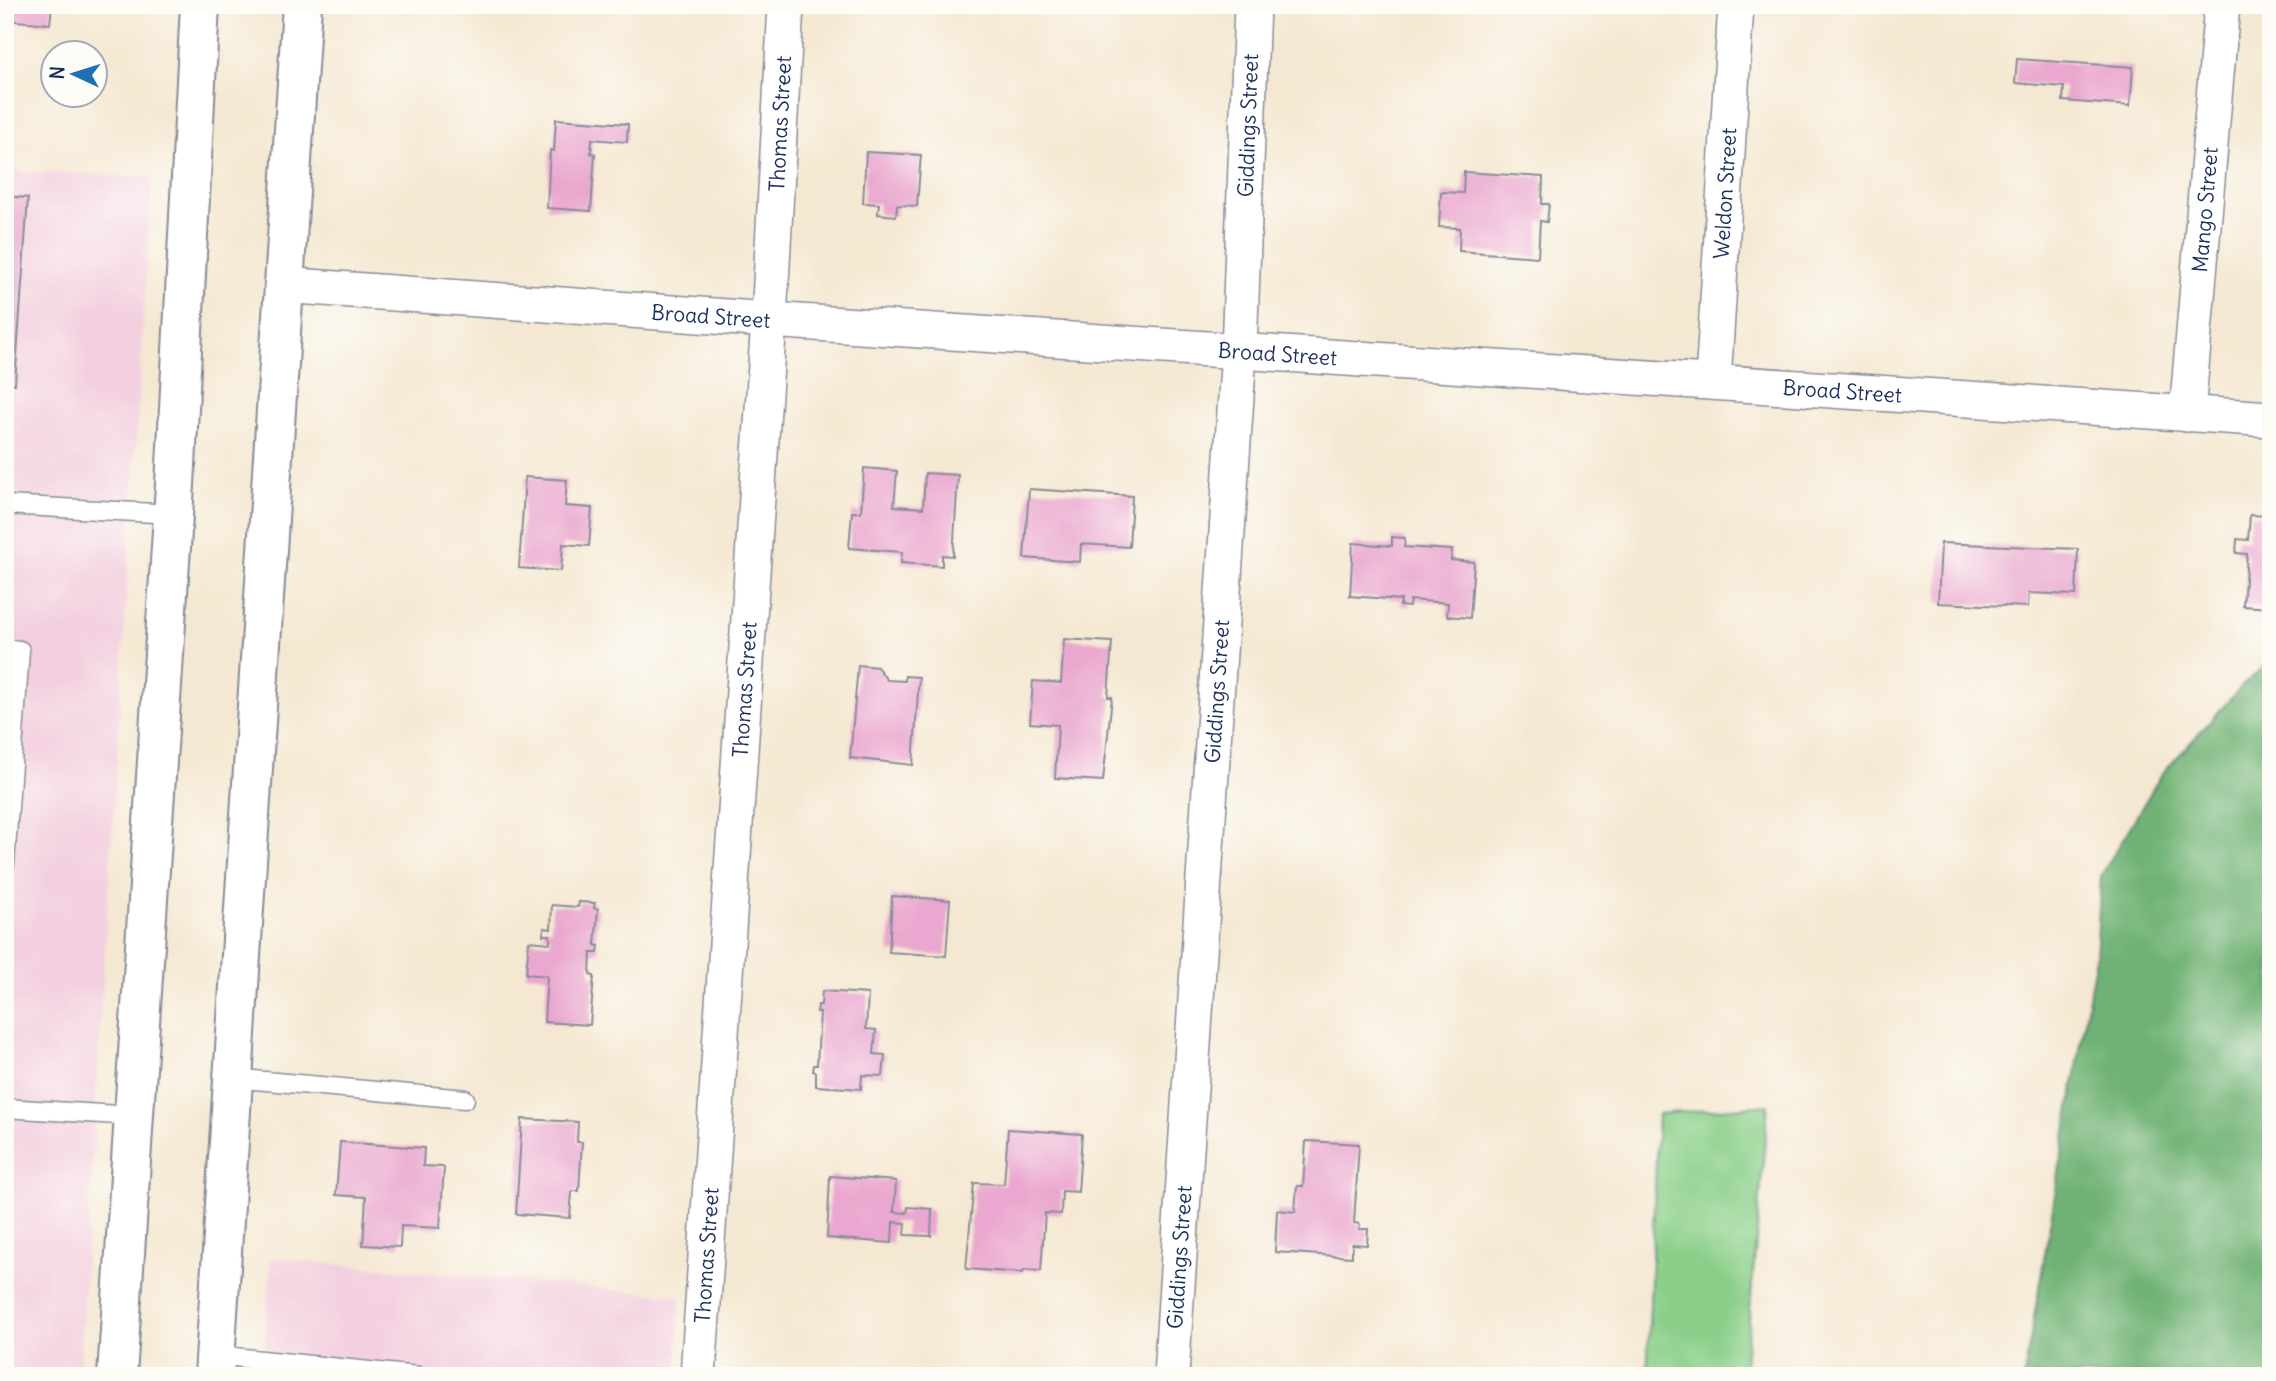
<svg xmlns="http://www.w3.org/2000/svg" width="2276" height="1381" viewBox="0 0 2276 1381" font-family="Delius,sans-serif">
	<style>
		.built { fill: #f3cfdf }
		.green { fill: #8acf89; stroke: #527f74; stroke-width: 2 }
		.forest { fill: #6fb275; stroke: #45706a; stroke-width: 2 }
		.building { fill: #eaa7cf }
		.lines { fill: none; stroke-linecap: round; stroke-linejoin: round }
		.service-casing { stroke: #888c98; stroke-width: 21 }
		.minor-casing { stroke: #888c98; stroke-width: 38 }
		.secondary-casing { stroke: #888c98; stroke-width: 42 }
		.service { stroke: #fff; stroke-width: 18 }
		.minor { stroke: #fff; stroke-width: 35 }
		.secondary { stroke: #fff; stroke-width: 38 }
		.labels { text-anchor: middle; dominant-baseline: central; stroke-width: 5; stroke-linejoin: round; paint-order: stroke }
		.street-label { font-size: 21px; fill: #1b2f5e; stroke: #fdfcf7 }
	</style>
	<rect width="100%" height="100%" fill="#fdfcf7"/>
	<filter id="ink" filterUnits="userSpaceOnUse"><feTurbulence type="fractalNoise" baseFrequency=".0143" numOctaves="2"/><feDisplacementMap in="SourceGraphic" scale="14" xChannelSelector="R" yChannelSelector="G"/><feConvolveMatrix kernelMatrix="1 2 1 2 8 2 1 2 1" color-interpolation-filters="sRGB"/></filter>
	<filter id="wash" filterUnits="userSpaceOnUse"><feTurbulence type="fractalNoise" baseFrequency=".00686" numOctaves="4" result="noise"/><feDisplacementMap in="SourceGraphic" scale="28" xChannelSelector="R" yChannelSelector="G"/><feGaussianBlur stdDeviation="1.57" result="paint"/><feColorMatrix in="noise" values="0 0 0 0 0 0 0 0 0 0 0 0 0 0 0 0 0 1.4 0 .05"/><feComposite in="paint" operator="in"/></filter>
	<g filter="url(#wash)">
		<rect width="100%" height="100%" fill="#f5e8d2"/>
		<g class="built">
			<polygon points="5,171 152,177 79,1376 5,1376"/>
			<polygon points="271,1258 681,1296 676,1376 262,1376"/>
		</g>
		<polygon class="green" points="1768,1105 1744,1376 1647,1376 1658,1114"/>
		<polygon class="forest" points="2271,661 2271,1376 2024,1376 2096,956 2101,876 2161,775 2244,684"/>
		<g id="blocks">
			<g class="building">
				<polygon points="5,5 52,5 50,24 5,20"/>
				<polygon points="2017,59 2133,67 2130,106 2063,101 2064,87 2015,83"/>
				<polygon points="556,119 628,124 627,142 592,139 591,153 595,154 591,211 547,208 550,150 554,151"/>
				<polygon points="866,152 921,155 917,206 897,205 896,216 878,214 879,204 863,203"/>
				<polygon points="1464,172 1543,177 1542,204 1549,204 1547,222 1540,221 1538,257 1459,251 1460,228 1439,227 1441,192 1463,193"/>
				<polygon points="5,196 28,198 15,384 5,383"/>
				<polygon points="864,468 897,471 894,506 923,508 925,473 958,475 953,556 942,555 942,566 901,563 902,552 849,548 852,512 861,512"/>
				<polygon points="525,477 567,480 565,506 592,508 589,546 563,544 561,571 519,568"/>
				<polygon points="1029,489 1132,496 1129,547 1081,544 1080,562 1024,558"/>
				<polygon points="2250,515 2271,516 2271,608 2243,606 2247,554 2236,553 2237,539 2248,540"/>
				<polygon points="1392,537 1405,538 1404,547 1452,550 1451,560 1474,562 1470,618 1447,616 1448,603 1410,600 1409,607 1400,606 1401,600 1350,596 1353,543 1392,546"/>
				<polygon points="1941,543 2078,549 2076,595 2029,593 2028,607 1938,603"/>
				<polygon points="1064,639 1112,642 1108,697 1112,697 1103,781 1055,778 1058,725 1030,723 1033,681 1061,683"/>
				<polygon points="858,665 877,667 887,680 905,681 905,676 919,677 913,765 850,758"/>
				<polygon points="892,896 950,900 946,956 889,952"/>
				<polygon points="579,902 595,903 594,908 598,909 595,945 599,946 598,953 591,953 590,975 594,976 590,1025 544,1022 547,976 526,974 529,941 550,943 550,935 543,935 544,928 551,929 552,905 578,907"/>
				<polygon points="822,991 868,994 866,1029 876,1030 874,1054 885,1055 883,1076 862,1075 861,1089 816,1086 816,1072 813,1071 814,1065 817,1065 820,1012 817,1012 818,1005 821,1005"/>
				<polygon points="522,1119 578,1122 577,1142 582,1142 579,1191 572,1191 570,1218 516,1214"/>
				<polygon points="1008,1129 1082,1134 1078,1192 1062,1191 1061,1214 1045,1213 1041,1271 1024,1270 1023,1273 966,1269 974,1183 1004,1184"/>
				<polygon points="1306,1141 1359,1144 1354,1223 1360,1224 1359,1229 1368,1229 1367,1245 1352,1244 1352,1257 1275,1252 1277,1210 1295,1212 1297,1186 1303,1186"/>
				<polygon points="340,1142 424,1148 423,1166 444,1167 440,1228 401,1226 400,1247 363,1245 366,1197 336,1195"/>
				<polygon points="830,1176 896,1181 894,1212 907,1213 908,1207 932,1209 931,1236 905,1235 906,1223 893,1222 892,1243 827,1238"/>
			</g>
		</g>
	</g>
	<g filter="url(#ink)">
		<use href="#blocks" fill-opacity="0" stroke="#888c98" stroke-width="2"/>
		<g class="lines">
			<defs>
				<g id="service">
					<polyline points="5,505 173,514"/>
					<polyline points="5,649 20,650 5,864"/>
					<polyline points="232,1078 465,1099"/>
					<polyline points="5,1108 134,1116"/>
					<polyline points="215,1355 418,1376"/>
				</g>
				<g id="minor">
					<path id="s1" d="M282 285 769 320 2271 419"/>
					<path id="s2" d="M1713 382 1736 5"/>
					<path id="s3" d="M2187 414 2222 5"/>
					<path id="s4" d="M698 1376 769 320 786 5"/>
					<path id="s5" d="M1171 1376 1239 351 1252 5"/>
				</g>
				<g id="secondary">
					<polyline points="117,1376 175,485 200,5"/>
					<polyline points="214,1376 302,5"/>
				</g>
			</defs>
			<use href="#service" class="service-casing"/>
			<use href="#minor" class="minor-casing"/>
			<use href="#secondary" class="secondary-casing"/>
			<use href="#service" class="service"/>
			<use href="#minor" class="minor"/>
			<use href="#secondary" class="secondary"/>
		</g>
	</g>
	<g class="labels">
		<g class="street-label">
			<text stroke="none"><textPath href="#s4" startOffset="1255">Thomas Street</textPath></text>
			<text stroke="none"><textPath href="#s5" startOffset="1253">Giddings Street</textPath></text>
			<text stroke="none"><textPath href="#s2" startOffset="189">Weldon Street</textPath></text>
			<text stroke="none"><textPath href="#s3" startOffset="205">Mango Street</textPath></text>
			<text stroke="none"><textPath href="#s1" startOffset="430">Broad Street</textPath></text>
			<text stroke="none"><textPath href="#s1" startOffset="998">Broad Street</textPath></text>
			<text stroke="none"><textPath href="#s1" startOffset="1564">Broad Street</textPath></text>
			<text stroke="none"><textPath href="#s4" startOffset="688">Thomas Street</textPath></text>
			<text stroke="none"><textPath href="#s5" startOffset="686">Giddings Street</textPath></text>
			<text stroke="none"><textPath href="#s4" startOffset="121">Thomas Street</textPath></text>
			<text stroke="none"><textPath href="#s5" startOffset="119">Giddings Street</textPath></text>
		</g>
	</g>
	<rect width="2276" height="1381" fill="none" stroke="#fdfcf7" stroke-width="28"/>
	<g transform="translate(74 74) rotate(274)"><circle r="33" fill="#fdfcf7" stroke="#a3aaba" stroke-width="2"/>
	<path d="M0-5L12 26L0 18L-12 26Z" fill="#1f6fb2"/>
	<text y="-10" font-size="19" font-weight="bold" text-anchor="middle" fill="#1b2f5e">N</text>
	</g>
</svg>
